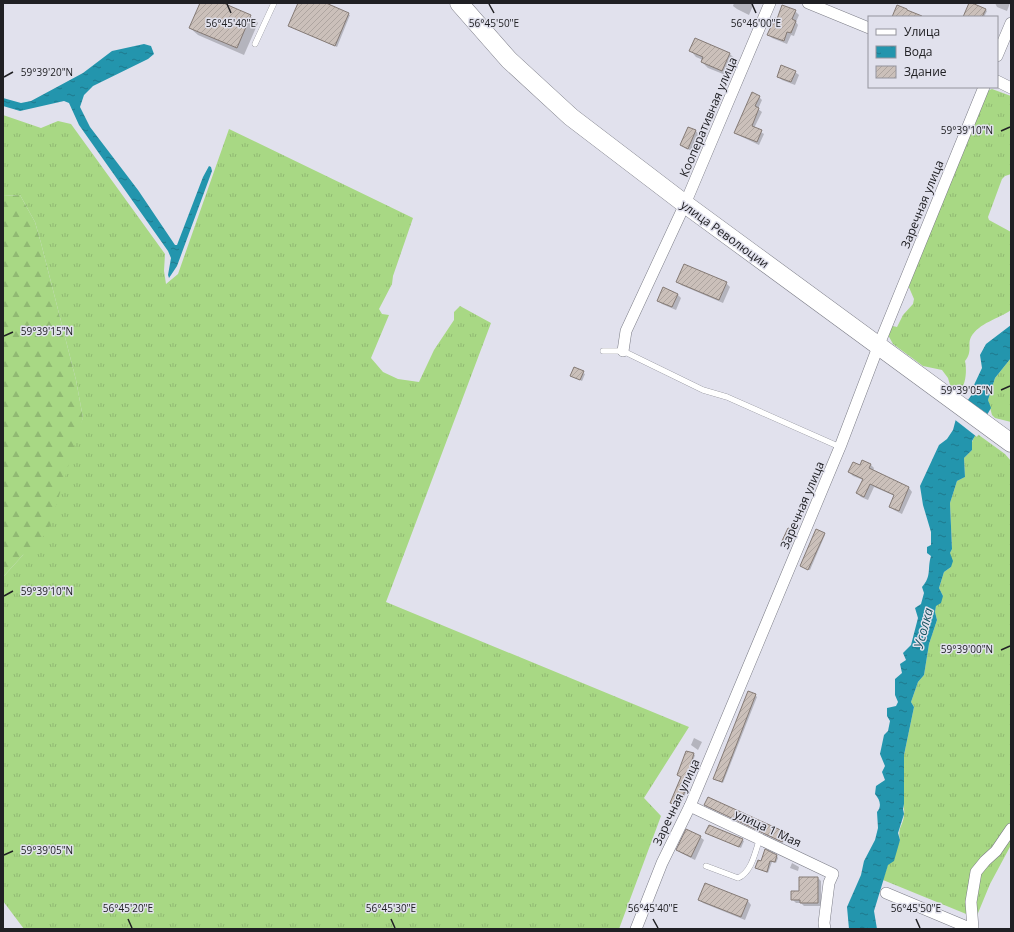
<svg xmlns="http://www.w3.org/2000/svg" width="1014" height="932" viewBox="0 0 1014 932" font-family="'Open Sans',sans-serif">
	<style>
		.grass { fill: url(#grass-tufts) }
		.forest { fill: url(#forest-firs) }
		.water { fill: url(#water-ripples) }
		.pier { fill: #e1e1ed }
		.shadow { fill: #0003 }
		.building { fill: url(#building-hatch); stroke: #847a75 }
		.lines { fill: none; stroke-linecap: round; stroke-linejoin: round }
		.lane-casing { stroke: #7c7d87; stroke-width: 6 }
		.street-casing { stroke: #7c7d87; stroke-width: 12 }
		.primary-casing { stroke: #7c7d87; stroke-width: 19 }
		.lane { stroke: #fff; stroke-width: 5.5 }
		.street { stroke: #fff; stroke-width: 11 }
		.primary { stroke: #fff; stroke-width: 18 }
		.ticks { fill: none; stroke: #202024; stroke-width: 1.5 }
		.labels { text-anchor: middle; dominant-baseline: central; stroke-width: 3; stroke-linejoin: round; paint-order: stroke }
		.street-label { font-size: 12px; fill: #202024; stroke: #e1e1ed }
		.water-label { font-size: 13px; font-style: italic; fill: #175360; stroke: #e1e1ed }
		.ticks-label { font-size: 10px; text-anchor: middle; fill: #202024; stroke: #e1e1ed; stroke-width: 3; stroke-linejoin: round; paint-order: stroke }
	</style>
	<defs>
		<pattern id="grass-tufts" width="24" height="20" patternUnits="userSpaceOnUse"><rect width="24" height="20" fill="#a8d884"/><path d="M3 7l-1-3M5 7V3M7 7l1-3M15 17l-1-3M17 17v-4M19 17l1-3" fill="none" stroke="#90b972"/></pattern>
		<pattern id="forest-firs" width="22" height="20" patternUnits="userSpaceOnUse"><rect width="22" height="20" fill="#a8d884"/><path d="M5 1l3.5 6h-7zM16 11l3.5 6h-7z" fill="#90b972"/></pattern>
		<pattern id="water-ripples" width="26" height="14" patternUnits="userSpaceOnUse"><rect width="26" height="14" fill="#2395ad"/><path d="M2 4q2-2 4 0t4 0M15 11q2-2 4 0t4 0" fill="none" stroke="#1e798d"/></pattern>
		<pattern id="building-hatch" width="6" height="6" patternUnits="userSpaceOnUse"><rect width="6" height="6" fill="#cbc0ba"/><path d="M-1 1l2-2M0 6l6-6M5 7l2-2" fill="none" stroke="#aea5a0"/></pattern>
	</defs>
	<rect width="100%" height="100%" fill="#e1e1ed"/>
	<g class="grass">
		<path d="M992 89 1011 96V174L1005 176 1002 179 988 217 989 220 1011 232V310C998 319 979 323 971 337 967 345 973 351 965 361 967 370 966 384 960 391L950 385 948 378 942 370 923 366 893 344 887 333 892 326 897 327 903 315 913 304 914 299 908 285 987 91Z"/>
		<polygon points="3,115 41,128 58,121 71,124 165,254 164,271 166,284 178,274 229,129 413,218 393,276 392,284 379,309 382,314 389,315 371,358 383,372 398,379 419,382 434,350 454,320 454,312 460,306 491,323 386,602 689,727 644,798 661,816 619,929 24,929 3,901 3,577 23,555 83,418 76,380 41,243 35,222 20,195 3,196"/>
		<polygon points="1011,358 1011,422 995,418 992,415 988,400 995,378"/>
		<path d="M976 433 1005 454 1011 461V845L990 884 976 918 883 880 888 864 900 840C897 827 904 825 904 814 905 810 903 809 904 804V755L914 707 911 702 918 682 924 675 929 644 937 620 935 612 936 605 943 596 939 588 944 572 951 567 950 553 952 549 950 503 957 481 965 477 964 458 972 450V442Z"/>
	</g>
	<polygon class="forest" points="20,195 35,222 41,243 76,380 83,418 48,532 23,555 3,577 3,196"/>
	<g class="water">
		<polygon points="144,44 151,46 154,54 148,59 93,86 84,95 80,107 90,127 138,190 175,245 177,245 203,177 209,166 211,167 212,171 177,266 169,278 168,275 171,258 168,251 79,125 69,103 64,101 20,111 3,106 3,98 21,103 31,101 83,73 112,51"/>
		<path d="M1011 325V358L995 378 988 400 991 408 972 441V450L964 458 965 477 957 481 950 503 952 549 950 553 953 561 951 567 944 572 939 588 943 596 941 603 936 606 935 612 937 620 929 644 924 675 918 682 911 702 914 707 904 755V804L903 809 904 814 898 833 900 840 894 861 888 865 874 911 877 929H849L847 907 861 875 864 861 875 840 878 828 877 812C882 806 880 800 875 794L876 786 885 780 882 772 885 766 880 754 884 735 888 731 890 721 887 716V708L896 706 898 702 895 695V679L902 673 900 664 906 660 903 653 911 645 918 618 915 608 921 604 924 593 922 587C932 576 927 569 931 556L927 553V547L931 545V532L923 505 920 486 939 445 947 439 953 430 957 415 973 393 974 385 982 368 980 355 986 344Z"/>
	</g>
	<polygon class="pier" points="966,399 989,415 977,437 954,419 955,414"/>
	<g class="shadow">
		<polygon points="201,3 221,3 250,16 258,23 244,55 198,35 190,28"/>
		<polygon points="299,3 323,3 350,15 337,47 289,26"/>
		<polygon points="734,3 754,3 749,15 737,9 733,6"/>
		<polygon points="995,3 1010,3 1007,11 997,7"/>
		<polygon points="985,9 987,11 984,17 964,17"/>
		<polygon points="795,11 799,15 796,22 798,25 794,36 791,35 787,44 772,38 769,35 778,20"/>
		<polygon points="696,39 730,54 735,59 728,76 708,68 702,62 703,60 696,57 691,51"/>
		<polygon points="795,72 799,75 795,85 782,80 778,76"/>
		<polygon points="759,97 762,100 758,109 762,112 754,128 764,134 759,145 738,135 735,133"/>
		<polygon points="689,128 696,131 699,135 692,151 685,148 682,145"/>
		<polygon points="678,281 726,283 730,287 723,303 681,285"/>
		<polygon points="677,294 681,298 676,310 662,304 658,301"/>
		<polygon points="574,368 585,374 582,381 573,377"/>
		<polygon points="870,464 874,468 873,471 909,488 912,492 902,514 894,510 890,507 895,496 874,487 868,500 861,497 857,493 863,480 853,476 849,472 860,467"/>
		<polygon points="789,530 796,534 790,547 783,543"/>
		<polygon points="824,534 825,535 810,570 803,567"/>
		<polygon points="755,695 757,697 723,783 716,780 715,779"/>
		<polygon points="694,738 702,742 698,750 691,745"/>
		<polygon points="693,754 695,755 691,768 695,771 680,807 671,803 682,777 678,775"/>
		<polygon points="708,798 785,833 786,835 783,843 707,806"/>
		<polygon points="706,833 742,840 744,841 741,848"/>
		<polygon points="700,837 704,840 695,860 681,853 677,850"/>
		<polygon points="777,856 778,858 776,863 772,862 768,873 756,868 761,862"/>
		<polygon points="792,863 799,867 798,871 790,868"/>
		<polygon points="818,878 821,881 821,906 804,906 801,903 796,903 792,899"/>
		<polygon points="706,884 748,901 751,905 745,920 703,903 700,900"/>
	</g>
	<g class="building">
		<polygon points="200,3 223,3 251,15 237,48 189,28"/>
		<polygon points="298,3 326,3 349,13 335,46 288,26"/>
		<polygon points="969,3 972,3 986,9 982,17 963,17"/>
		<polygon points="782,5 796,10 792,19 796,21 791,33 787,32 784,41 767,35 775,18 777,19"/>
		<polygon points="897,5 907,9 907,10 922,16 922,17 892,17"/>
		<polygon points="695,38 730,53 722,71 701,62 703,57 689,51"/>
		<polygon points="781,65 796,71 791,82 777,77"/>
		<polygon points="752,92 760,96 755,106 759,108 752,126 762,130 757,142 734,133"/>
		<polygon points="688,127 696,130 688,149 680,145"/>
		<polygon points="684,264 727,282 719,300 676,282"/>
		<polygon points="663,287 678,294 672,307 657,301"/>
		<polygon points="574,367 584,371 580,380 570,376"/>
		<polygon points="862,460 871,464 869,468 909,487 899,511 889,507 894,495 870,484 864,497 856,493 863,479 848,472 853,462 860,465"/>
		<polygon points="788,528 795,531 789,546 781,543"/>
		<polygon points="816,529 825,533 808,570 800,566"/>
		<polygon points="748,691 756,694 722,782 713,779"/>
		<polygon points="686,751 694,753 690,767 694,768 679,806 670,803 681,777 677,775"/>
		<polygon points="708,797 785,832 782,842 704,805"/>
		<polygon points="709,825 743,839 739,847 705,833"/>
		<polygon points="686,829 701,836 691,857 676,850"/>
		<polygon points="765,849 777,855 775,862 770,861 767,872 755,868 758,860 761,861"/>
		<polygon points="799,877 818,877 818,903 800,903 800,900 791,900 791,891 799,891"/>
		<polygon points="705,883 748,900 741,917 698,900"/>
	</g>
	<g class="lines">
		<defs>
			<g id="lane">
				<polyline points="255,44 274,3"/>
				<polyline points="603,351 623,351 703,390 727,397 840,447"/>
				<path d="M706 866 738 878C752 872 755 852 760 838"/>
			</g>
			<g id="street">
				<polyline points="808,3 869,28"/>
				<polyline points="997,56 1011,23"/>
				<polyline points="997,81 1011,88"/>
				<polyline points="623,351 626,331 685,204 770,3"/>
				<polyline points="690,806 833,874 829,883 824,923 825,929"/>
				<polyline points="886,893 972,929"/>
				<polyline points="636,929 662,863 690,806 840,447 878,347 984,87"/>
				<polyline points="973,929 971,902 976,872 985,861 996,851 1011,829"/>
			</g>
			<polyline id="primary" points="459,3 509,60 571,117 685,204 1011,443"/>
		</defs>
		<use href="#lane" class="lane-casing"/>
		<use href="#street" class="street-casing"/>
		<use href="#primary" class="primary-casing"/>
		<use href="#lane" class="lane"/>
		<use href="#street" class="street"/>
		<use href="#primary" class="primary"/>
	</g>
	<path class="ticks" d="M227 4 231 13M489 4 494 13M752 4 756 13M4 77 13 72M1001 131 1010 127M4 336 13 332M1001 390 1010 386M4 596 13 591M1001 650 1010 646M4 855 13 851M128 919 132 928M391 919 395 928M653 919 658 928M916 919 920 928"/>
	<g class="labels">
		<g class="street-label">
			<text transform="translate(708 117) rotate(-67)">Кооперативная улица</text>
			<text transform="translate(922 204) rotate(-68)">Заречная улица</text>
			<text transform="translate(725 234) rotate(36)">улица Революции</text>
			<text transform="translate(802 505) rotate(-67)">Заречная улица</text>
			<text transform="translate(676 802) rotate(-65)">Заречная улица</text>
			<text transform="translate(768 828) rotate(25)">улица 1 Мая</text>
		</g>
		<g class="water-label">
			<text transform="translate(923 628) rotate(-75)">Усолка</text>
		</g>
	</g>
	<g class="ticks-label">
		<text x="231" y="27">56°45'40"E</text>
		<text x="756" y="27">56°46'00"E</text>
		<text x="494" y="27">56°45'50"E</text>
		<text x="47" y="76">59°39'20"N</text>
		<text x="967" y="134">59°39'10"N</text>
		<text x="47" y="335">59°39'15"N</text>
		<text x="967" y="394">59°39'05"N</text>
		<text x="47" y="595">59°39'10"N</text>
		<text x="967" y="653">59°39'00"N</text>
		<text x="47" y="854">59°39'05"N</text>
		<text x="128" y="912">56°45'20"E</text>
		<text x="391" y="912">56°45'30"E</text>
		<text x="653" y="912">56°45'40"E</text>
		<text x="916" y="912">56°45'50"E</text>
	</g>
	<rect width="1014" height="932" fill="none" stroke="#202024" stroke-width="8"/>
	<rect x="868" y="16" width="130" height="72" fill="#e1e1ed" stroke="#94949d"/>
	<rect x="876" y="29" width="20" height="6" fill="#ffffff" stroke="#94949d"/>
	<text x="904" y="36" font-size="12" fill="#202024">Улица</text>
	<rect x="876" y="46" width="20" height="12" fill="url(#water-ripples)" stroke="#94949d"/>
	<text x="904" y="56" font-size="12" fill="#202024">Вода</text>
	<rect x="876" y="66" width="20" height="12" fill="url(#building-hatch)" stroke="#94949d"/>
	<text x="904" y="76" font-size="12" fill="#202024">Здание</text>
</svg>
